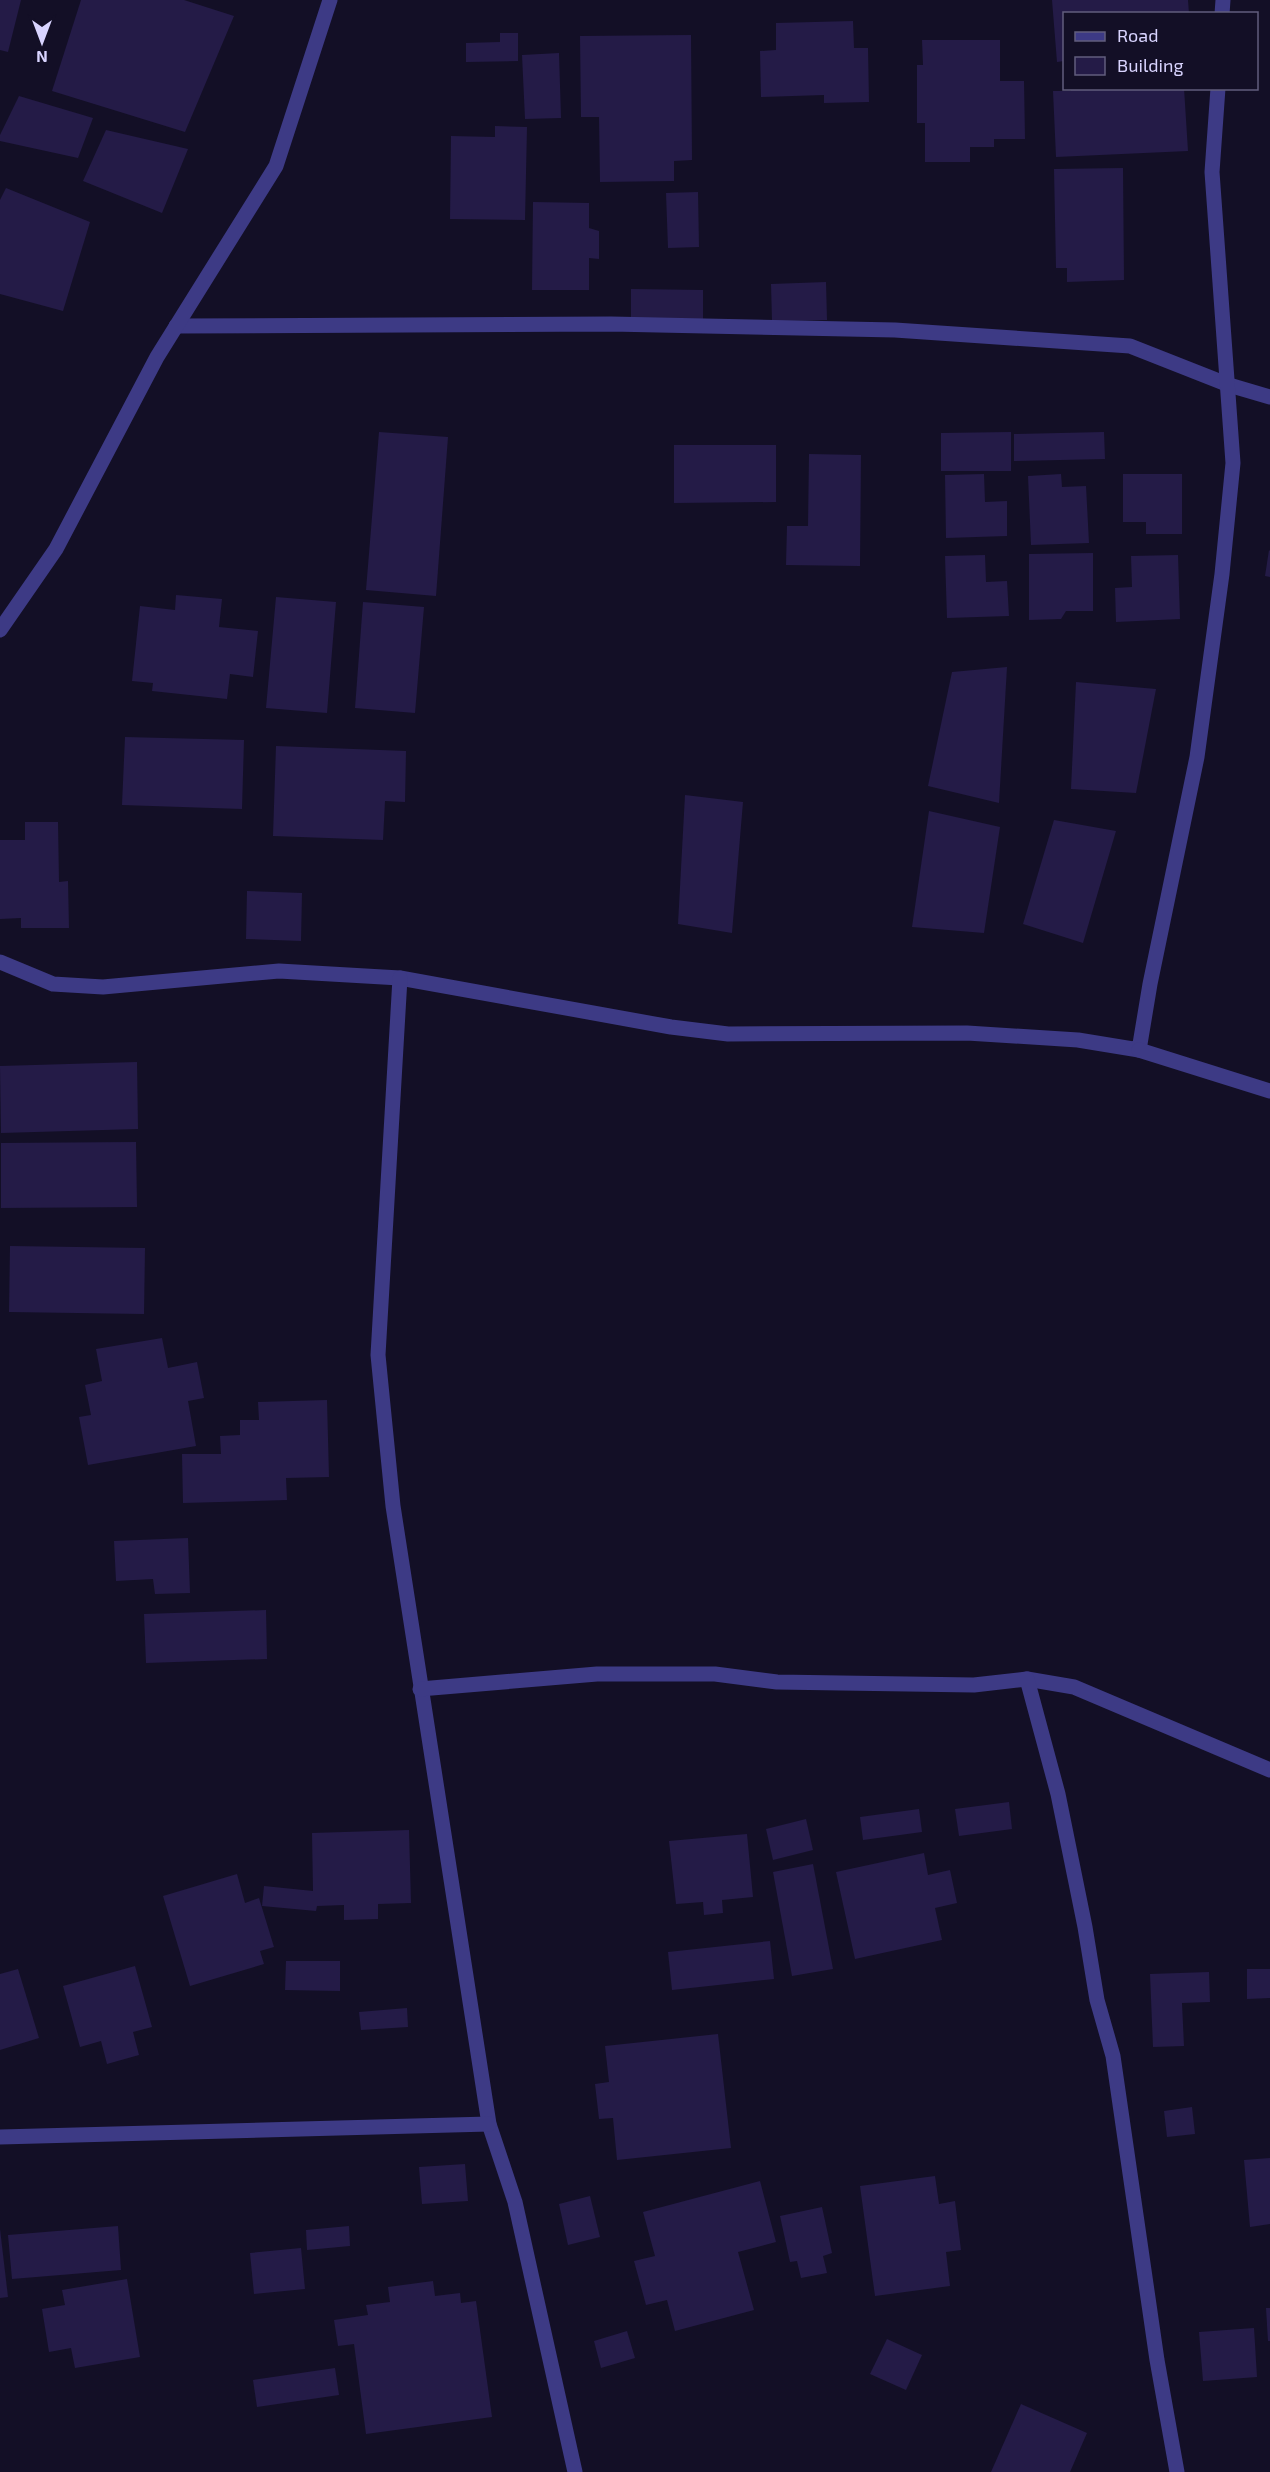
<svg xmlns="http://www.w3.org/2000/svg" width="1270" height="2472" viewBox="0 0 1270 2472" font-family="'Exo 2',sans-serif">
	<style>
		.building { fill: #241b47 }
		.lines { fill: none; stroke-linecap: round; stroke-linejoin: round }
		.street { stroke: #3d3a85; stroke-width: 15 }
	</style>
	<rect width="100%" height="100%" fill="#130f26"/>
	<g class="building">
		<polygon points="0,0 21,0 8,52 0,50"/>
		<polygon points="81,0 184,0 234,16 185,132 52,91"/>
		<polygon points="1052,0 1188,0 1189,14 1064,14 1064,61 1057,62"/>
		<polygon points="853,21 854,48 868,48 869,102 824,103 824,95 761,97 760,51 776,50 776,23"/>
		<polygon points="500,33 518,33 518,61 466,62 466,43 500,42"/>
		<polygon points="691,35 692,160 674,161 674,181 600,182 599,117 581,117 580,36"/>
		<polygon points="922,40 1000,40 1000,81 1024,81 1025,139 994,139 994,147 970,147 970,162 925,162 925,123 917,123 917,65 923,65"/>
		<polygon points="559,53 561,118 525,119 522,55"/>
		<polygon points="1071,88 1184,88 1188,151 1056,157 1053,91 1071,91"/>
		<polygon points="19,96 93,118 78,158 0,141 0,135"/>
		<polygon points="495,126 527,127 525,220 450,219 451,136 495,137"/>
		<polygon points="106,130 188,149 162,213 83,181"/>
		<polygon points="1123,168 1124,280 1067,282 1067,268 1056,268 1054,169"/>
		<polygon points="6,188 90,222 63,311 0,294 0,200"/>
		<polygon points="698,192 699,247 668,248 666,193"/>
		<polygon points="533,202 589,203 589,228 599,231 599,259 589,258 589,290 532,290"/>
		<polygon points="826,282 827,320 772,321 771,284"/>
		<polygon points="631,289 703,290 703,319 631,318"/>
		<polygon points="379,432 448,437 436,596 366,590"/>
		<polygon points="1011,432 1011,471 941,471 941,433"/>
		<polygon points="1104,432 1105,459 1014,461 1014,434"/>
		<polygon points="674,445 776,445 776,502 674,503"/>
		<polygon points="809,454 861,455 860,566 786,565 787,526 808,526"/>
		<polygon points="984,474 985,502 1007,501 1007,536 946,538 945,475"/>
		<polygon points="1061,474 1062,487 1086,486 1089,543 1031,545 1028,476"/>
		<polygon points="1123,474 1182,474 1182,534 1146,534 1146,522 1123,522"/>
		<polygon points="1269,550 1270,551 1270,577 1265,576"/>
		<polygon points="1093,553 1093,611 1066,611 1061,619 1029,620 1029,554"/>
		<polygon points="985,555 986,582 1007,581 1009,616 947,618 945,556"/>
		<polygon points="1178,555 1180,619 1116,622 1115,588 1132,587 1131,556"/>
		<polygon points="176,595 222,599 219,627 258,631 253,677 230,674 227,699 152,691 153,683 132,681 140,606 175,610"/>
		<polygon points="276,597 336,602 327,713 266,708"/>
		<polygon points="363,602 424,607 415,713 355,708"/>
		<polygon points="1007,667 999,803 928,786 952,672"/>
		<polygon points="1076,682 1156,689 1136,793 1071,789"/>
		<polygon points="125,737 244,740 242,809 122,805"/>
		<polygon points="276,746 406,751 405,802 385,801 383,840 273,836"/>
		<polygon points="685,795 743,802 732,933 678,924"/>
		<polygon points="929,811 1000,827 984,933 912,927"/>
		<polygon points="1054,820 1116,831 1083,943 1023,924"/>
		<polygon points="25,822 58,822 59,882 68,881 69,928 21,928 21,918 0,919 0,840 25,840"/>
		<polygon points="247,891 302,893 301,941 246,939"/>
		<polygon points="137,1062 138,1129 1,1133 0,1066"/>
		<polygon points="136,1142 137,1207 1,1208 1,1143"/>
		<polygon points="10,1246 145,1248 144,1314 9,1312"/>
		<polygon points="162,1338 168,1368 197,1362 204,1398 188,1401 196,1446 88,1465 79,1417 91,1415 85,1385 102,1381 96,1349"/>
		<polygon points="327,1400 329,1477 286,1478 287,1500 183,1503 182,1454 221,1454 220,1436 240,1435 240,1420 259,1420 258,1402"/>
		<polygon points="188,1538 190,1593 155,1594 153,1579 116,1581 114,1541"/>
		<polygon points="266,1610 267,1659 146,1663 144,1614"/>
		<polygon points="1009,1802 1012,1829 959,1836 955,1809"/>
		<polygon points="919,1809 922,1832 863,1840 860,1817"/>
		<polygon points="806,1819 813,1850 773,1860 766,1829"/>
		<polygon points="409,1830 411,1903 378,1904 378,1919 344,1920 344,1905 317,1906 316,1911 262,1906 264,1886 313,1891 312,1833"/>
		<polygon points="747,1834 753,1897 722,1900 723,1913 704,1915 703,1902 676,1904 669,1841"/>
		<polygon points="924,1853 928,1875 950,1870 957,1903 935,1908 942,1940 855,1959 836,1872"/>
		<polygon points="813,1864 833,1969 792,1976 773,1872"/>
		<polygon points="237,1874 245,1903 259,1898 274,1947 260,1951 264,1964 190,1986 163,1896"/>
		<polygon points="770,1941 774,1979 672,1990 668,1952"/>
		<polygon points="286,1961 340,1961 340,1991 285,1990"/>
		<polygon points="135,1966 152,2027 133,2032 139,2055 107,2064 101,2041 80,2047 63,1986"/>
		<polygon points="18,1969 39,2038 0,2050 0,1974"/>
		<polygon points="1247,1969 1270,1969 1270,1998 1247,1999"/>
		<polygon points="1209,1972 1210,2002 1182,2003 1184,2046 1153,2047 1150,1974"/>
		<polygon points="407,2008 408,2027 361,2030 359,2012"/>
		<polygon points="718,2034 731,2148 617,2160 613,2118 599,2119 595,2084 609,2082 605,2046"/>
		<polygon points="1192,2107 1195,2134 1167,2137 1164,2111"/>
		<polygon points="1270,2158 1270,2224 1250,2227 1244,2160"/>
		<polygon points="465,2164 468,2201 422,2204 419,2167"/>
		<polygon points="935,2176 939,2204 955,2201 961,2250 946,2252 950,2286 875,2296 860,2186"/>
		<polygon points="760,2181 776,2242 738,2252 754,2310 675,2331 667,2300 646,2305 634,2261 655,2256 643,2212"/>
		<polygon points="590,2196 600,2237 568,2245 559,2204"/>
		<polygon points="822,2207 832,2253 823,2256 827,2273 801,2278 797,2261 790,2262 780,2216"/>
		<polygon points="118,2226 121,2270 12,2279 8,2235"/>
		<polygon points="349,2226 350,2246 307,2250 306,2230"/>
		<polygon points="0,2229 8,2297 0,2298"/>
		<polygon points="301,2248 305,2289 254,2294 250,2253"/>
		<polygon points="127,2279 140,2357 75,2368 71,2348 49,2352 42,2309 65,2305 62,2290"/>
		<polygon points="433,2281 435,2296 460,2293 461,2303 476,2301 492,2417 366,2434 354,2344 338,2346 334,2320 368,2315 366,2305 390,2302 388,2287"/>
		<polygon points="1266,2308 1270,2308 1270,2341 1268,2341"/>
		<polygon points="1254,2328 1257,2377 1203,2381 1199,2332"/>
		<polygon points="627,2331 635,2358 601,2368 594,2341"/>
		<polygon points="887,2339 922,2355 906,2390 870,2374"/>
		<polygon points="335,2368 339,2395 257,2407 253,2380"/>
		<polygon points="1021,2404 1087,2433 1070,2472 991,2472"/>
	</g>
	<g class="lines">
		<g class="street">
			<polyline points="1222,14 1223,0"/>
			<polyline points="176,326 611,324 895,330 1130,346 1229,385 1270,397"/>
			<polyline points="0,630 56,549 157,357 276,166 330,0"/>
			<polyline points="0,962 53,984 103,987 279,971 400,978 671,1027 728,1034 967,1033 1078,1040 1139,1050 1150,984 1197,757 1222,574 1233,463 1212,172 1218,88"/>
			<polyline points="400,978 378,1355 393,1506 489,2124 515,2202 575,2472"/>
			<polyline points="1139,1050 1270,1091"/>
			<polyline points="1027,1679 1074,1687 1270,1770"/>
			<polyline points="420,1689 597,1674 715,1674 777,1682 841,1683 974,1685 1027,1679 1058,1794 1085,1927 1097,2000 1113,2056 1157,2360 1177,2472"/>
			<polyline points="0,2137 489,2124"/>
		</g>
	</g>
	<rect x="1063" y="12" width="195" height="78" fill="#130f26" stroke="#625e7d" stroke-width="1.5"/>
	<rect x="1075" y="32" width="30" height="9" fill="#3d3a85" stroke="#625e7d" stroke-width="1.5"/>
	<text x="1117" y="42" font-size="18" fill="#d9d4ff">Road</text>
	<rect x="1075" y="57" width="30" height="18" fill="#241b47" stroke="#625e7d" stroke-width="1.5"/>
	<text x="1117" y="72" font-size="18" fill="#d9d4ff">Building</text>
	<g transform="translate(42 42) rotate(180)" stroke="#130f26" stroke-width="4.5" paint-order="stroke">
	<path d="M0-4.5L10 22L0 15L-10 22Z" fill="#d9d4ff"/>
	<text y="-9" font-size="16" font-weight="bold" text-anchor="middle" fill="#d9d4ff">N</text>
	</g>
</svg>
